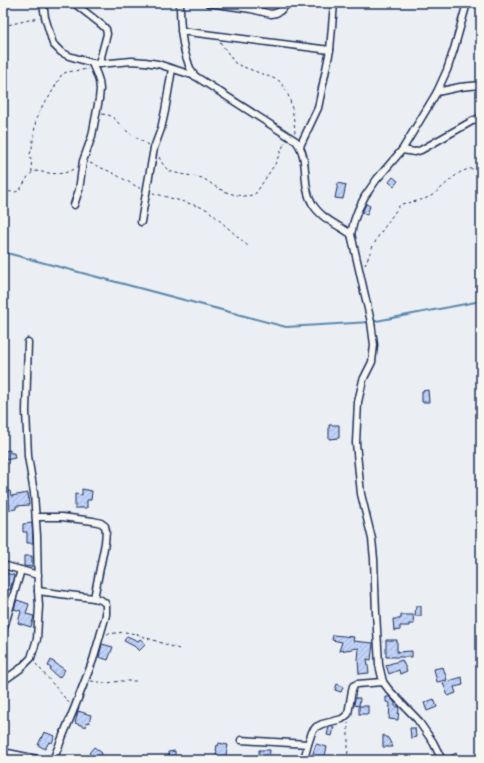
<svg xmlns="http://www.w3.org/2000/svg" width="484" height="763" viewBox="0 0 484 763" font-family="'Patrick Hand',sans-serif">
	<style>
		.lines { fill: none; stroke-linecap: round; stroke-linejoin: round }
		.stream { stroke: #5a87ae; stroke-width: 2 }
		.building { fill: url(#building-hatch); stroke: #1b2f5e }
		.minor-casing { stroke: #1b2f5e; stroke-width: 9 }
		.path { stroke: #1b2f5e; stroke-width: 1; stroke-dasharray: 3 3; stroke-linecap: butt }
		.minor { stroke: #f6f6f2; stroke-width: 6 }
	</style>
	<defs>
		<pattern id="building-hatch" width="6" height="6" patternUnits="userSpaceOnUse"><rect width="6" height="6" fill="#c1d2f8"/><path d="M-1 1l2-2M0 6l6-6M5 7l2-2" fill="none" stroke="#a5b5d7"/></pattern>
	</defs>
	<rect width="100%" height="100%" fill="#ebeff3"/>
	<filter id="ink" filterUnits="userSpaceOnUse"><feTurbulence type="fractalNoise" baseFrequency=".025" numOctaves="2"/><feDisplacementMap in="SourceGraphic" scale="8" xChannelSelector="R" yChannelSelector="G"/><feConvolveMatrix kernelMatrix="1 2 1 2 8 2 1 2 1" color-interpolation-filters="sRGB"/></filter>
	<g filter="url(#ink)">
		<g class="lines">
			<polyline class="stream" points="3,252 286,327 371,322 481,301"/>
		</g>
		<g class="building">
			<polygon points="393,177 398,181 394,186 389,182"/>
			<polygon points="338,183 346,185 343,199 335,198"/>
			<polygon points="366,204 370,206 367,215 362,213"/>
			<polygon points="428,390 429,402 422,402 422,391"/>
			<polygon points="329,425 339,425 339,438 329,439"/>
			<polygon points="10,450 10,453 14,453 15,458 6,460 5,451"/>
			<polygon points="82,489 92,491 91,500 87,500 87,508 75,508 75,494 82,495"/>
			<polygon points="10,491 11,496 28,493 29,505 16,506 16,509 10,510 9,498 3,499 3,492"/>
			<polygon points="32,523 33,543 27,543 27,532 23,532 23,524"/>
			<polygon points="24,556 32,556 32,567 24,566"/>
			<polygon points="3,573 14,575 10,590 3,588"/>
			<polygon points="17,600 29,604 26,614 34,616 31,627 18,623 21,611 14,609"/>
			<polygon points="416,606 421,606 421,616 415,616"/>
			<polygon points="401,615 413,615 414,624 409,624 409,626 400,626 400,630 394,631 393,619 400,619 400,618 401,618"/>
			<polygon points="333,635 354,637 353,641 373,643 371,660 367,659 369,673 359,674 358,660 359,648 339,651 342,642 332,640"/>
			<polygon points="127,636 138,641 140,639 146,644 139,651 134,646 124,641"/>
			<polygon points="386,640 397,640 397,652 412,651 412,657 386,657"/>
			<polygon points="102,644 113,647 108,660 99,657"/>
			<polygon points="51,660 65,670 59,678 50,670 51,668 48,666"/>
			<polygon points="402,660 407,671 400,674 399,670 389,674 386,665"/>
			<polygon points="443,667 447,680 437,682 434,669"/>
			<polygon points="462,677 463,685 454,687 456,693 448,696 443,683"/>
			<polygon points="337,684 343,687 341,692 335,690"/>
			<polygon points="386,697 390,697 395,703 395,706 399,707 398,720 389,719 390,703 386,702"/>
			<polygon points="355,698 360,698 359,706 354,705"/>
			<polygon points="434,699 437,707 427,711 424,703"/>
			<rect x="359" y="706" width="9" height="8"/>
			<polygon points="78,711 91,715 89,723 87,722 86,727 75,723"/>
			<polygon points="329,727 334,728 332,736 327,735"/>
			<polygon points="410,728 415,728 416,737 411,738"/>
			<polygon points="44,732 55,736 52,743 49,742 45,749 38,745"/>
			<polygon points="383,735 388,738 393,747 383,747"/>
			<polygon points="219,743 228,745 225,760 218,758 219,756 216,755 217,751 216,750 217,745 218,746"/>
			<polygon points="316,744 327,747 324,760 314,760 311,759"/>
			<polygon points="94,747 102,753 97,760 89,753"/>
			<polygon points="259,750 270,750 269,760 260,760 260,755 259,754"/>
			<polygon points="175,751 175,756 169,756 168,752"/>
			<polygon points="456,753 460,760 446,760 446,758"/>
		</g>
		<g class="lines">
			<defs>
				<g id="minor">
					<path d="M43 3 45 17 53 44 61 52 69 56 92 63 99 64 132 61 145 62 158 64 195 76 296 141C310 158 301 185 312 203 320 218 338 225 351 234"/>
					<polyline points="74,3 102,25 106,29 107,34 99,64"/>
					<path d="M180 3C180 22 181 44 188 62 189 67 192 72 195 76"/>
					<polyline points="208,3 251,9 271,14 276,13 280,11 288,3"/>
					<polyline points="181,31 330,50"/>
					<polyline points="437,92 460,87 481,85"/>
					<polyline points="300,146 318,108 330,50 334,3"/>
					<polyline points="402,150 415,152 421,150 474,120 481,118"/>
					<polyline points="74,205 79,190 83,161 92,136 99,99 100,89 99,81 97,75 92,63"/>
					<polyline points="141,222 154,148 161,129 165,111 172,69"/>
					<polyline points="36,517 62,517 93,521 101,523 105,526 106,531 105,543 94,598"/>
					<polyline points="3,565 38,575"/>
					<polyline points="38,591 68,595 94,598 101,600 105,603 106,605 106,615 93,660 74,709 53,760"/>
					<polyline points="3,631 21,570"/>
					<polyline points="3,681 20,669 31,658 37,639 38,621 39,606 38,591 37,536 34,493 28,456 26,411 28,342"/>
					<polyline points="241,740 308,744"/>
					<polyline points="3,752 42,760"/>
					<polyline points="304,760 308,744 312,732 316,727 322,724 342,719 348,714 352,690 353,686 357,684 383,682"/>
					<polyline points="442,760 433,742 417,719 389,690 383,682 379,665 376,612 374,559 372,539 361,494 356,443 358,402 363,380 372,362 374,345 371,322 351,234 354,221 358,210 365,196 377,179 402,150 437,92 447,70 454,49 467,3"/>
				</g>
			</defs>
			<use href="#minor" class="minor-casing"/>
			<g class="path">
				<polyline points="3,26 38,18"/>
				<path d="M220 42 235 63 241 66 278 80C291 90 294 117 295 133"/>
				<polyline points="102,114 108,115 112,116 123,128 132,135 148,145"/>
				<path d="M159 157C161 162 164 166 168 170 177 175 192 175 202 178 207 180 212 185 218 188 226 193 247 200 256 193L275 164 285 142"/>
				<polyline points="90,163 111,172 141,189"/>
				<polyline points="32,172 31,160 30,154 32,148 36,119 43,105 48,99 62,74 67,72 88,69"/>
				<path d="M3 190C6 191 9 192 13 192 24 193 24 175 35 171 51 173 62 177 75 168"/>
				<polyline points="153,193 198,206 208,210 248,246"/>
				<path d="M365 265 372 248 379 235 399 206 401 204C412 202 421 201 431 196 441 190 456 172 466 170 470 168 476 169 481 169"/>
				<polyline points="3,599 7,599"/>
				<polyline points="107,634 125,632 136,634 179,649"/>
				<polyline points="36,664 70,704"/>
				<polyline points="91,681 107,683 121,681 137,681"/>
				<polyline points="347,760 348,750 348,723"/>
			</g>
			<use href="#minor" class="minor"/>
		</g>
	</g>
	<rect width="484" height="763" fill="none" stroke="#f6f6f2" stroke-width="16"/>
	<rect x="8" y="8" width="468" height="747" fill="none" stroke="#1b2f5e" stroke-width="1.5" filter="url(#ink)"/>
</svg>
